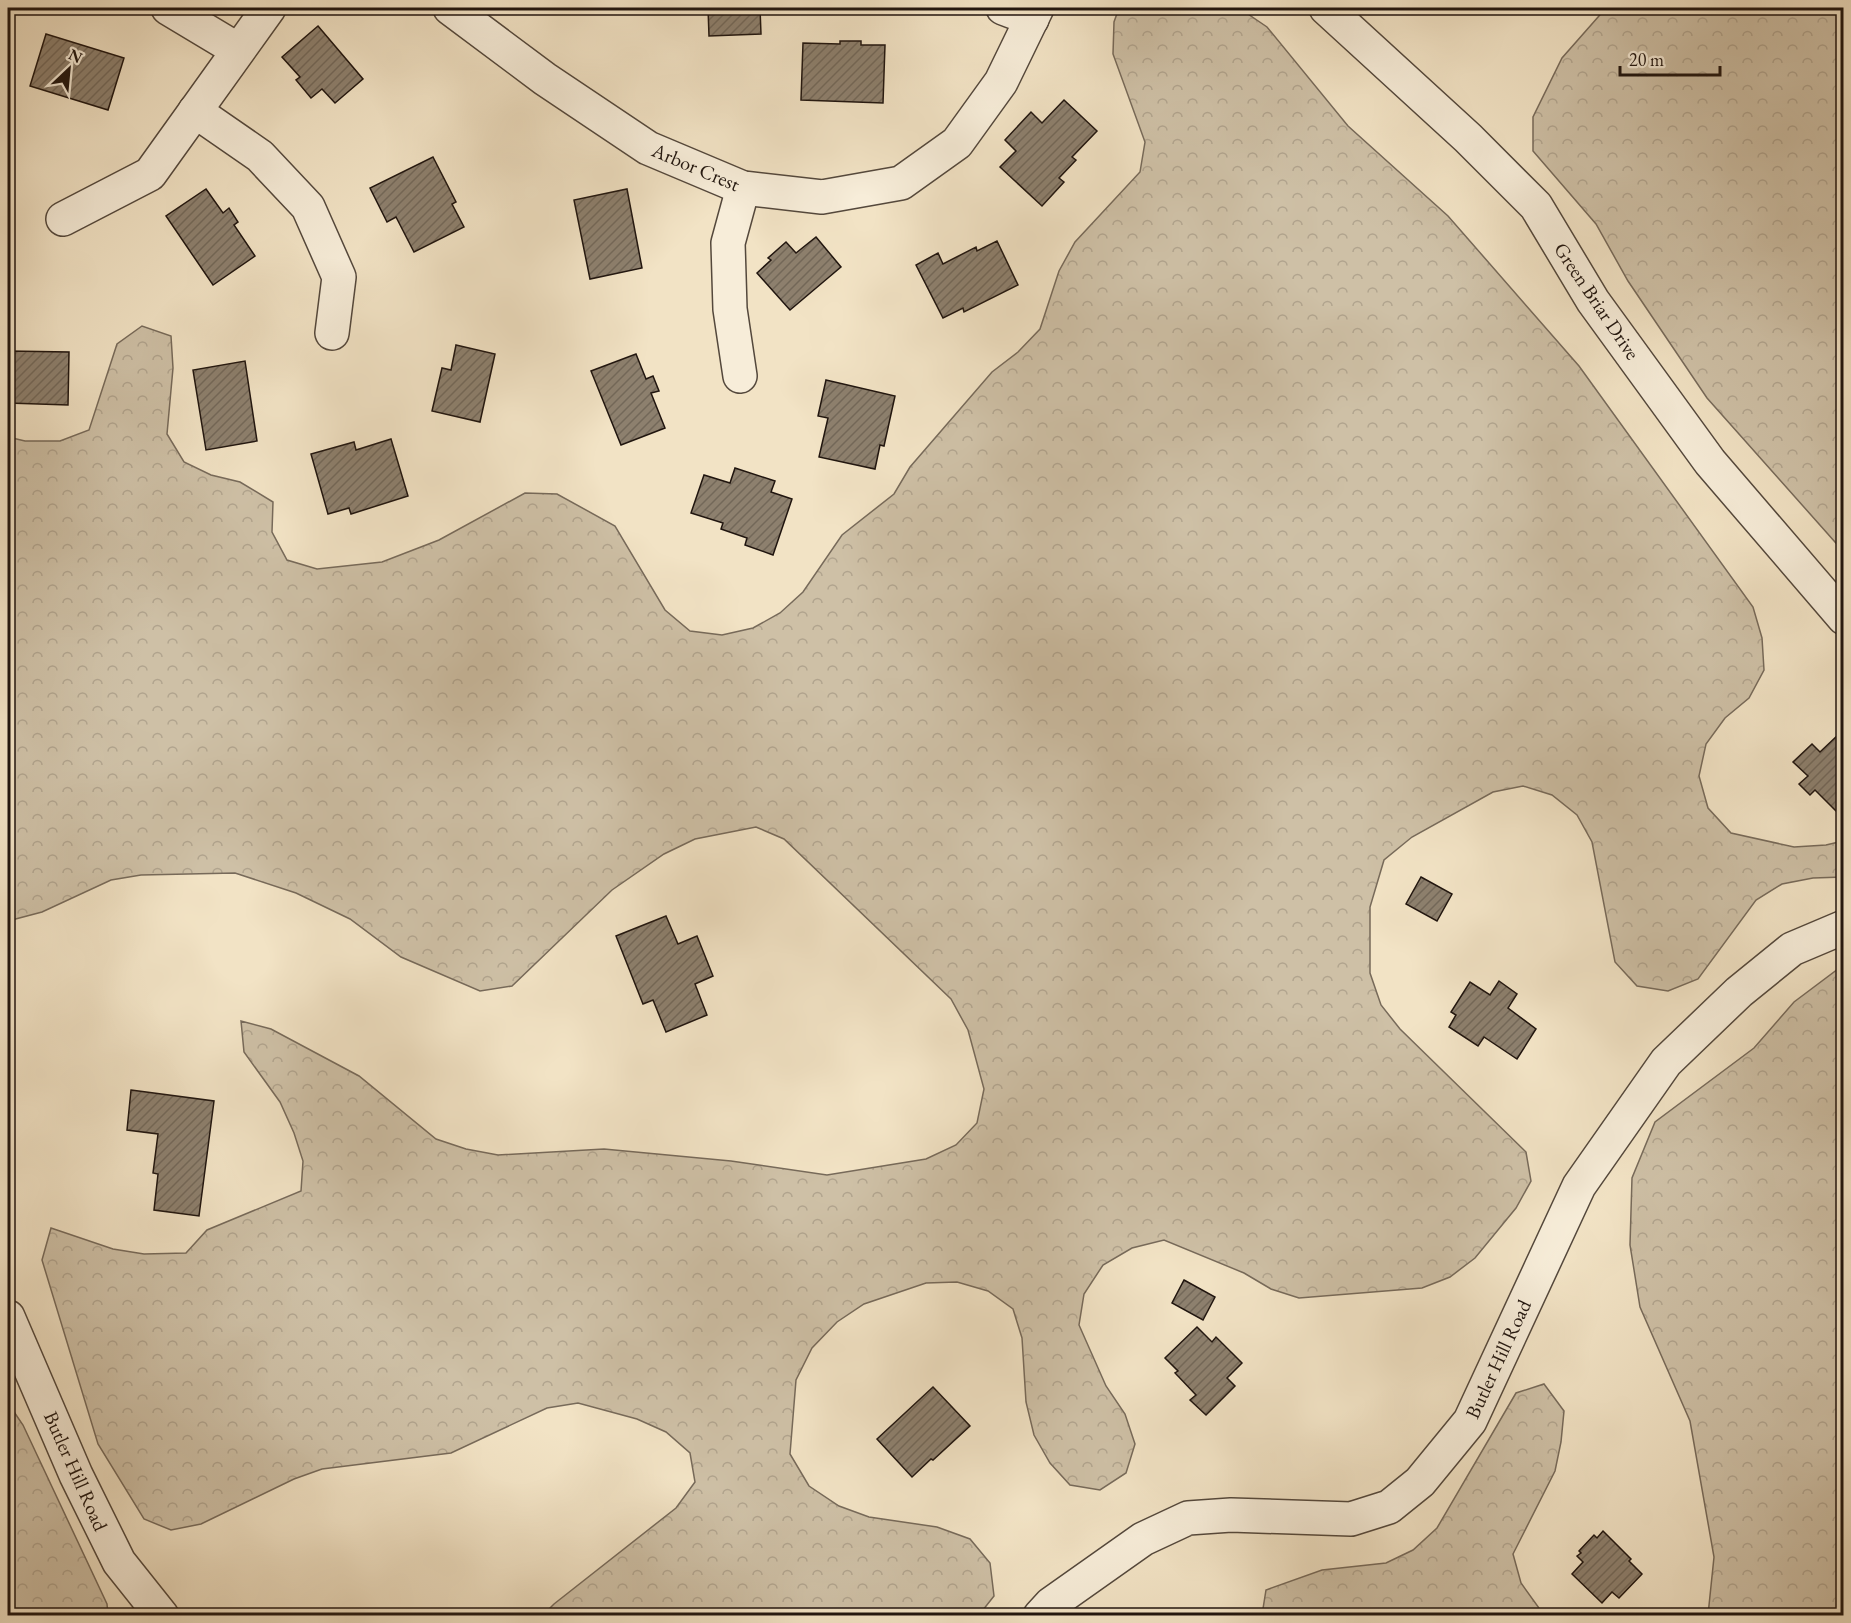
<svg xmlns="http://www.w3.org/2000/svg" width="1851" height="1623" viewBox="0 0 1851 1623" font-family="'EB Garamond',serif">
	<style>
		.forest { fill: url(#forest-crowns); stroke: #776a5a; stroke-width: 1.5 }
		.building { fill: url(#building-hatch); stroke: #20150f; stroke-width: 1.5 }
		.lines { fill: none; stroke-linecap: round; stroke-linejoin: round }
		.minor-casing { stroke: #54483c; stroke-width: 36 }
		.minor { stroke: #f7edd9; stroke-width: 33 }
		.labels { text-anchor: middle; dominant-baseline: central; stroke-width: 5; stroke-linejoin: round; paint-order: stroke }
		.street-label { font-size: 20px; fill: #20150f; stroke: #f7edd9 }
	</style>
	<defs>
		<pattern id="forest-crowns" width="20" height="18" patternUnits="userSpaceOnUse" patternTransform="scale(1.5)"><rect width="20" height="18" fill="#cec0a6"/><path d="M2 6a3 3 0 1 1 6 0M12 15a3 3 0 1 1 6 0" fill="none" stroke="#b1a48e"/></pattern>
		<pattern id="building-hatch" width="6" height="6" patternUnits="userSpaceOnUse" patternTransform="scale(1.5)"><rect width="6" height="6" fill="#8d806e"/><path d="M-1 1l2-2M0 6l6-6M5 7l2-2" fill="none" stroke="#736859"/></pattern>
	</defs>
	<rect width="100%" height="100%" fill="#f2e3c5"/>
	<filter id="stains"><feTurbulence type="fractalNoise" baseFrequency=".00333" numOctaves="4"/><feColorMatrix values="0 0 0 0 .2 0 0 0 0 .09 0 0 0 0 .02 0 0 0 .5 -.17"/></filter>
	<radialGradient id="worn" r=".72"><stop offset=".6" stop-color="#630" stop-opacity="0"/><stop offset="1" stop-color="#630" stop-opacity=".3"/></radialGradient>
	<g class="forest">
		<polygon points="1119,8 1239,8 1267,27 1348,126 1448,216 1579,366 1753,607 1762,638 1764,670 1749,698 1725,718 1706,744 1699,776 1708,808 1731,833 1794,847 1826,845 1843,841 1843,877 1813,878 1782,884 1756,900 1698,979 1668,991 1637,986 1615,962 1592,842 1577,815 1552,795 1523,786 1493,792 1412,837 1384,860 1370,907 1370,973 1381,1005 1400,1029 1526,1152 1531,1181 1516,1208 1475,1258 1450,1277 1422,1288 1299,1298 1271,1289 1244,1273 1164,1240 1132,1248 1103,1265 1084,1294 1079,1325 1106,1386 1125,1414 1135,1444 1126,1473 1100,1490 1070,1485 1050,1463 1034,1435 1026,1402 1022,1338 1013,1309 988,1291 957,1282 926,1283 864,1304 837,1322 812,1348 796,1380 790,1454 809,1486 839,1506 869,1517 937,1527 970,1539 990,1563 994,1596 979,1615 543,1615 554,1604 676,1508 695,1482 690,1453 666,1432 637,1419 578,1403 547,1408 451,1453 322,1469 294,1479 201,1524 171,1530 144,1519 98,1444 42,1260 51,1228 113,1249 144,1254 186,1253 207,1230 301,1191 303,1161 294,1133 280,1102 244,1052 241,1021 271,1029 359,1076 436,1139 466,1149 498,1155 604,1149 731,1161 827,1175 926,1159 956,1145 977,1123 984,1089 968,1030 951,999 784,839 756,827 695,839 664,854 612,890 512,986 480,991 401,957 350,919 296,893 235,873 141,875 111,880 42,912 8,921 8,437 25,441 60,441 89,430 117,344 142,326 171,336 173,368 167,434 184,462 211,475 240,482 273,502 272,532 287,560 317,569 382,562 439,540 525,493 557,494 615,526 665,610 690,631 722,635 753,628 780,613 803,592 842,535 894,494 910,467 992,372 1018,352 1040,329 1059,271 1075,242 1140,172 1145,142 1113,54 1114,22"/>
		<polygon points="1606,8 1843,8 1843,551 1707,398 1628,281 1596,224 1533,151 1533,117 1562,58"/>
		<polygon points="1842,966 1844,966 1843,1615 1708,1615 1714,1557 1690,1421 1640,1307 1630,1245 1632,1178 1655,1122 1754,1048 1794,1002"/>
		<polygon points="1544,1384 1564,1411 1561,1442 1555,1471 1513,1554 1521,1583 1544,1615 1262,1615 1266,1590 1322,1570 1386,1563 1413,1550 1437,1528 1516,1393"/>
		<polygon points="8,1403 23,1425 107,1604 108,1615 8,1615"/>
	</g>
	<g class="building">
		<polygon points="708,8 760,8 761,34 709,36"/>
		<polygon points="318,26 363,79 335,103 322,89 311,98 296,80 300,77 282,57"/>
		<polygon points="46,34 124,58 108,110 30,86"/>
		<polygon points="840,41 861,41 861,45 885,45 883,103 801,100 803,43 840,44"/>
		<polygon points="1064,100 1097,131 1072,157 1076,160 1059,178 1064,182 1042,206 1000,167 1016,151 1005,140 1031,112 1042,123"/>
		<polygon points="433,157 456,202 452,204 464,227 414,252 396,217 387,222 370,188"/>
		<polygon points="206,189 223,213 229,208 238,222 234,225 255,256 213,285 166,216"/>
		<polygon points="627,189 642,268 590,279 574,200"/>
		<polygon points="816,237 841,267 790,310 757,273 771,260 768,258 786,242 796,253"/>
		<polygon points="997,241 1018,285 964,312 963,308 943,318 916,265 938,253 943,264 976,247 977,251"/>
		<polygon points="456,345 495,354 480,422 432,411 442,368 451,370"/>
		<polygon points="8,351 69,352 68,405 8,403"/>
		<polygon points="636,354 646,379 653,376 659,391 651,393 665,428 621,445 591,371"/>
		<polygon points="245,361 257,441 206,450 193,370"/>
		<polygon points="826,380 895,396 884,446 880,445 875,469 819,457 828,418 818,416"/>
		<polygon points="391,439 408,496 351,514 349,508 328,514 311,454 354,442 356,450"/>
		<polygon points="735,468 775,481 771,492 792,499 773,555 745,545 747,538 721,529 723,523 691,513 704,475 730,483"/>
		<polygon points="1839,734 1844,739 1844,807 1838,813 1815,790 1810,795 1799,784 1808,776 1793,762 1812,744 1820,752"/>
		<polygon points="1421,877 1452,894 1437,921 1406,904"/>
		<polygon points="666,916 678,944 697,936 713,976 695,984 707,1015 666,1032 653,1000 643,1004 616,936"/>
		<polygon points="1499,981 1517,994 1508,1008 1536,1029 1517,1059 1484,1037 1478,1046 1449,1027 1456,1015 1451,1012 1470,982 1490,995"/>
		<polygon points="131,1090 214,1101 199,1216 154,1210 158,1174 153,1173 158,1134 127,1130"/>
		<polygon points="1184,1280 1215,1297 1203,1320 1172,1303"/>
		<polygon points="1197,1327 1212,1342 1216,1337 1242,1363 1227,1378 1235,1386 1206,1415 1190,1400 1196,1395 1175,1373 1178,1371 1165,1358"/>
		<polygon points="933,1387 970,1426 933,1460 931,1459 912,1477 877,1439"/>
		<polygon points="1603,1531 1631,1559 1629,1561 1642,1574 1619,1598 1612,1592 1602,1603 1572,1574 1583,1562 1577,1556 1581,1553 1579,1551 1594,1535 1597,1538"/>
	</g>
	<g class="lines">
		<defs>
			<g id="minor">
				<polyline points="168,8 238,50"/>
				<polyline points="450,8 545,79 648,148 743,188 822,197 901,183 957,143 1001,82 1037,8"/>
				<polyline points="1003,8 1032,19"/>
				<polyline points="1326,8 1468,138 1536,206 1593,301 1710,462 1844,618"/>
				<polyline points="195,111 260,156 308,207 339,277 332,333"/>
				<polyline points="63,219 150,174 269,8"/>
				<polyline points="740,376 730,309 728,243 743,188"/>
				<polyline points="8,1317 76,1475 119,1562 162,1616"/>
				<polyline points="1040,1616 1051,1604 1143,1539 1188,1518 1231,1515 1351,1519 1389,1507 1420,1482 1470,1421 1579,1186 1666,1062 1739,992 1792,949 1844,927"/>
			</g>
		</defs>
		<use href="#minor" class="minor-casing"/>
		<use href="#minor" class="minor"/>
	</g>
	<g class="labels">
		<g class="street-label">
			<text transform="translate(696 167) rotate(23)">Arbor Crest</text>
			<text transform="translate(1597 301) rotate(56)">Green Briar Drive</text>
			<text transform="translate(1498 1359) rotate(-65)">Butler Hill Road</text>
			<text transform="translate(76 1471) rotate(66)">Butler Hill Road</text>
		</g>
	</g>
	<rect width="1851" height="1623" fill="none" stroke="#f2e3c5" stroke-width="30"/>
	<rect x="9" y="9" width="1833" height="1605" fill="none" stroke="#20150f" stroke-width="3"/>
	<rect x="15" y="15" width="1821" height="1593" fill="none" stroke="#20150f" stroke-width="1.5"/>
	<g transform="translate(69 69) rotate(26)" stroke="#f7edd9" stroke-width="4.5" paint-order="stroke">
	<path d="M0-4.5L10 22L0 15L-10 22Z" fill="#20150f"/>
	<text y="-9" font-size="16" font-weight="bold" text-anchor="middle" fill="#20150f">N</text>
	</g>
	<path d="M1620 66v9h100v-9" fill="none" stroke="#20150f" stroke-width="3"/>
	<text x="1629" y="66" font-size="18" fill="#20150f" stroke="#f7edd9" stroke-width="4.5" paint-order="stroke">20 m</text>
	<rect width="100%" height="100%" filter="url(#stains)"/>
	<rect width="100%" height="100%" fill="url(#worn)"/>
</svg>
